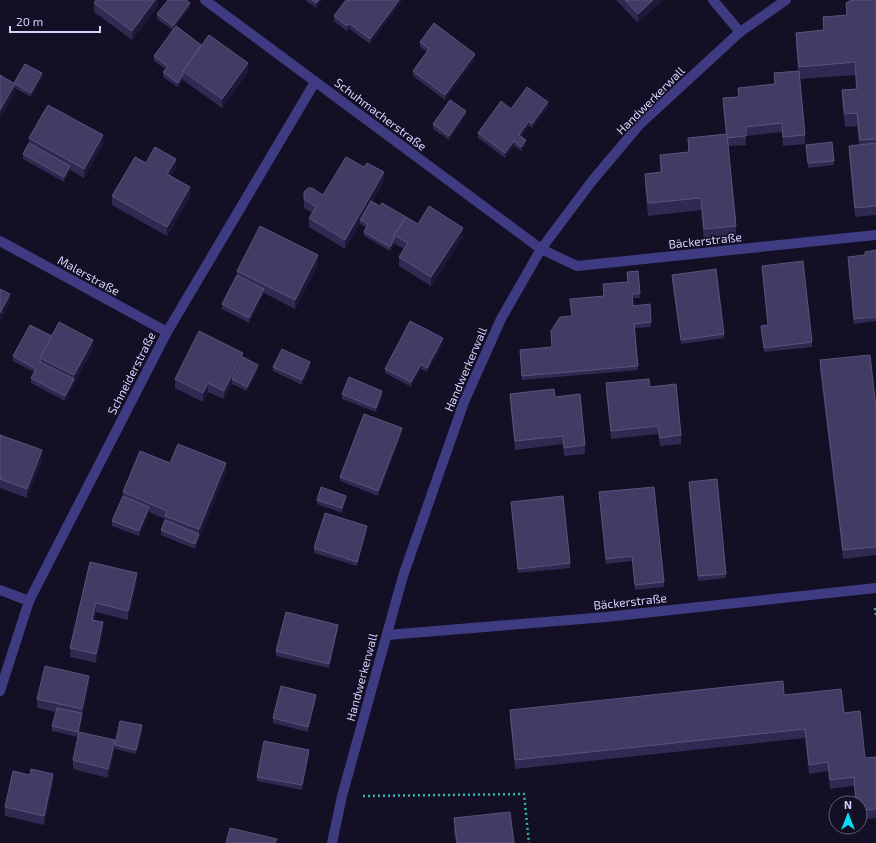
<svg xmlns="http://www.w3.org/2000/svg" width="876" height="843" viewBox="0 0 876 843" font-family="'Exo 2',sans-serif">
	<style>
		.lines { fill: none; stroke-linecap: round; stroke-linejoin: round }
		.path { stroke: #32b4ac; stroke-width: 2.5; stroke-dasharray: 2 3; stroke-linecap: butt }
		.minor { stroke: #3e3b82; stroke-width: 10 }
		.wall { fill: #312952 }
		.shaded-wall { fill: #1d1738 }
		.building { fill: #433b64; stroke: #5a537c }
		.labels { text-anchor: middle; dominant-baseline: central; stroke-width: 3.5; stroke-linejoin: round; paint-order: stroke }
		.street-label { font-size: 12px; fill: #d8d3fe; stroke: #130f24 }
	</style>
	<rect width="100%" height="100%" fill="#130f24"/>
	<g class="lines">
		<g class="path">
			<polyline points="875,608 876,616"/>
			<polyline points="363,796 524,794 529,843"/>
		</g>
		<g class="minor">
			<polyline points="205,0 541,249 577,266 876,235"/>
			<polyline points="713,0 740,32"/>
			<polyline points="0,241 167,332"/>
			<polyline points="0,590 29,601"/>
			<polyline points="387,635 606,617 876,588"/>
			<polyline points="0,691 29,601 167,332 315,82"/>
			<polyline points="332,843 342,796 403,576 464,402 501,319 541,249 592,181 640,124 740,32 786,0"/>
		</g>
	</g>
	<g class="wall">
		<polygon points="158,0 158,5 132,40 94,12 94,3"/>
		<polygon points="305,0 322,0 316,8"/>
		<polygon points="346,0 402,0 370,44 350,29 347,31 334,21 334,16"/>
		<polygon points="616,0 663,0 638,23"/>
		<polygon points="876,0 876,215 855,217 849,155 849,146 859,145 857,126 845,127 842,103 842,90 856,89 855,75 800,79 805,135 805,144 783,146 782,132 746,136 746,145 728,146 736,226 736,238 704,242 701,210 648,216 645,187 645,174 660,173 660,155 688,153 688,138 726,134 723,107 723,98 738,97 738,88 774,84 774,73 798,71 796,46 796,33 823,30 823,17 846,15 846,3"/>
		<polygon points="190,7 176,26 201,45 248,72 222,108 183,80 178,87 163,77 163,72 165,69 154,61 154,56 173,30 157,19 157,14"/>
		<polygon points="420,42 475,59 445,100 413,76 413,71 427,52 420,47"/>
		<polygon points="42,78 31,97 15,88 15,93 14,83"/>
		<polygon points="548,107 532,128 529,126 521,136 526,145 521,151 514,146 505,158 478,138 478,133 511,109"/>
		<polygon points="466,115 449,140 433,129 433,124"/>
		<polygon points="29,138 103,144 84,178 70,170 64,182 23,159 23,154 29,143"/>
		<polygon points="806,145 834,161 834,165 808,168"/>
		<polygon points="176,168 171,176 190,196 167,236 112,205 112,196"/>
		<polygon points="384,181 372,202 380,206 406,217 418,224 463,237 431,286 399,266 399,257 404,249 395,244 390,251 364,236 364,232 366,227 360,224 360,223 345,249 309,227 309,218 312,213 304,208 304,192 323,195"/>
		<polygon points="876,250 876,321 854,324 848,257 865,255"/>
		<polygon points="318,264 295,309 264,293 249,323 222,309 222,304 237,275 237,271"/>
		<polygon points="762,266 812,342 812,347 764,352 761,326 768,325"/>
		<polygon points="627,272 640,293 640,298 632,298 633,306 651,322 651,327 635,328 638,370 522,380 520,350 552,347 551,331 572,316 570,299 604,296 603,284 627,282"/>
		<polygon points="672,275 724,334 724,338 681,344 672,280"/>
		<polygon points="52,336 93,348 65,401 31,383 31,378 34,372 13,361 13,356"/>
		<polygon points="443,343 427,372 421,369 411,387 385,373 385,369"/>
		<polygon points="243,357 258,369 247,391 232,384 224,399 208,392 203,402 175,388 175,379"/>
		<polygon points="820,360 876,408 876,555 843,559 820,369"/>
		<polygon points="273,367 310,367 302,385 273,371"/>
		<polygon points="606,383 650,387 681,435 681,444 660,446 658,434 611,439 606,392"/>
		<polygon points="342,394 382,396 376,412 342,399"/>
		<polygon points="510,394 555,397 585,445 585,454 564,456 563,444 515,450 510,402"/>
		<polygon points="402,433 378,496 340,481 340,477"/>
		<polygon points="0,435 42,459 27,498 0,488"/>
		<polygon points="170,463 226,472 195,549 161,535 161,530 165,519 149,512 139,536 112,526 112,521 123,496 123,492"/>
		<polygon points="689,482 726,574 726,578 698,581"/>
		<polygon points="599,492 664,582 664,587 635,590 632,561 606,564"/>
		<polygon points="317,500 346,500 342,513 317,504"/>
		<polygon points="511,502 570,563 570,568 518,573"/>
		<polygon points="367,531 357,566 314,553 314,548"/>
		<polygon points="90,562 137,582 128,620 96,612 94,620 103,631 96,663 70,657 70,648"/>
		<polygon points="338,629 329,668 276,656 276,651"/>
		<polygon points="89,685 78,737 52,731 52,726 56,712 37,708 37,699"/>
		<polygon points="784,695 844,713 865,758 876,757 876,818 860,820 860,803 856,803 854,786 830,789 828,771 809,774 805,738 515,769 510,719 510,710"/>
		<polygon points="316,699 308,732 273,723 273,718"/>
		<polygon points="142,730 136,754 115,749 115,745"/>
		<polygon points="115,749 108,778 73,769 73,760"/>
		<polygon points="309,754 302,790 257,781 257,777"/>
		<polygon points="53,783 44,825 5,816 5,807"/>
		<polygon points="454,818 514,843 456,843 454,831"/>
	</g>
	<g class="shaded-wall">
		<polygon points="155,0 158,0 158,5 132,40 132,31"/>
		<polygon points="319,0 322,0 316,8 316,3"/>
		<polygon points="399,0 402,0 370,44 370,39"/>
		<polygon points="653,0 663,0 638,23 638,14"/>
		<polygon points="190,3 190,7 173,30 173,26"/>
		<polygon points="350,24 350,29 347,31 347,26"/>
		<polygon points="475,54 475,59 445,100 445,95"/>
		<polygon points="248,63 248,72 222,108 222,99"/>
		<polygon points="42,73 42,78 31,97 31,93"/>
		<polygon points="183,75 183,80 178,87 178,83"/>
		<polygon points="15,84 15,93 0,119 0,110"/>
		<polygon points="548,102 548,107 532,128 532,124"/>
		<polygon points="466,111 466,115 449,140 449,136"/>
		<polygon points="529,121 529,126 519,139 519,135"/>
		<polygon points="103,135 103,144 84,178 84,169"/>
		<polygon points="526,140 526,145 521,151 521,147"/>
		<polygon points="514,141 514,146 505,158 505,153"/>
		<polygon points="176,159 176,168 167,183 167,174"/>
		<polygon points="70,166 70,170 64,182 64,177"/>
		<polygon points="384,172 384,181 362,220 360,220 360,223 345,249 345,240"/>
		<polygon points="190,187 190,196 167,236 167,227"/>
		<polygon points="463,228 463,237 431,286 431,277"/>
		<polygon points="394,240 395,244 390,251 390,247"/>
		<polygon points="318,255 318,264 295,309 295,300"/>
		<polygon points="264,289 264,293 249,323 249,318"/>
		<polygon points="10,294 10,303 0,322 0,313"/>
		<polygon points="443,338 443,343 427,372 427,368"/>
		<polygon points="93,340 93,348 65,401 65,396 74,379 74,375"/>
		<polygon points="243,353 243,362 232,379 232,384 224,399 224,391"/>
		<polygon points="310,362 310,367 302,385 302,380"/>
		<polygon points="421,364 421,369 411,387 411,382"/>
		<polygon points="258,365 258,369 247,391 247,387"/>
		<polygon points="208,383 208,392 203,402 203,393"/>
		<polygon points="382,391 382,396 376,412 376,408"/>
		<polygon points="402,428 402,433 378,496 378,491"/>
		<polygon points="42,450 42,459 27,498 27,489"/>
		<polygon points="226,463 226,472 195,549 195,544 199,534 199,529"/>
		<polygon points="346,496 346,500 342,513 342,508"/>
		<polygon points="149,507 149,512 139,536 139,531"/>
		<polygon points="367,526 367,531 357,566 357,562"/>
		<polygon points="137,573 137,582 128,620 128,611"/>
		<polygon points="96,603 96,612 92,629 92,620"/>
		<polygon points="103,622 103,631 96,663 96,654"/>
		<polygon points="338,625 338,629 329,668 329,664"/>
		<polygon points="89,676 89,685 82,718 82,709"/>
		<polygon points="316,695 316,699 308,732 308,727"/>
		<polygon points="82,713 82,718 78,737 78,732"/>
		<polygon points="142,725 142,730 136,754 136,750"/>
		<polygon points="115,740 115,749 108,778 108,769"/>
		<polygon points="309,750 309,754 302,790 302,785"/>
		<polygon points="53,774 53,783 44,825 44,816"/>
	</g>
	<g class="building">
		<polygon points="96,0 155,0 132,31 94,3"/>
		<polygon points="168,0 186,0 190,3 173,26 157,14"/>
		<polygon points="312,0 319,0 316,3"/>
		<polygon points="346,0 399,0 370,39 350,24 347,26 334,16"/>
		<polygon points="625,0 653,0 638,14"/>
		<polygon points="851,0 876,0 876,139 860,140 857,113 845,114 842,90 857,89 855,62 799,67 796,33 824,30 823,17 847,15 846,3"/>
		<polygon points="434,23 475,54 445,95 413,71 429,49 420,42"/>
		<polygon points="176,26 201,45 183,71 183,75 178,83 163,72 168,67 154,56"/>
		<polygon points="209,35 248,63 222,99 183,71"/>
		<polygon points="25,64 42,73 31,93 14,83"/>
		<polygon points="799,71 805,135 783,137 782,123 746,127 746,136 727,138 723,98 739,97 738,88 775,84 774,73"/>
		<polygon points="0,75 15,84 0,110"/>
		<polygon points="527,87 548,102 532,124 529,121 519,135 526,140 521,147 514,141 505,153 478,133 501,101 511,109"/>
		<polygon points="450,100 466,111 449,136 433,124"/>
		<polygon points="48,105 103,135 84,169 29,138"/>
		<polygon points="727,134 736,226 704,229 701,198 648,203 645,174 662,172 660,155 689,152 688,138"/>
		<polygon points="832,142 834,161 808,163 806,145"/>
		<polygon points="29,143 70,166 64,177 23,154"/>
		<polygon points="876,143 876,206 855,208 849,146"/>
		<polygon points="155,147 176,159 167,174 190,187 167,227 112,196 135,157 146,163"/>
		<polygon points="346,157 364,167 367,163 384,172 345,240 309,218 316,207 304,199 304,192 308,188 312,188 323,195"/>
		<polygon points="371,201 380,206 382,203 406,217 394,235 394,240 390,247 364,232 368,224 360,220"/>
		<polygon points="429,206 463,228 431,277 399,257 408,243 394,235 406,217 418,224"/>
		<polygon points="260,226 318,255 295,300 237,271"/>
		<polygon points="876,250 876,317 854,319 848,257 865,255 865,252"/>
		<polygon points="803,261 812,342 764,348 761,326 768,325 762,266"/>
		<polygon points="716,269 724,334 681,340 672,275"/>
		<polygon points="638,271 640,293 632,294 633,306 650,304 651,322 634,324 638,366 522,376 520,350 552,347 551,331 560,317 572,316 570,299 604,296 603,284 628,282 627,272"/>
		<polygon points="237,275 264,289 249,318 222,304"/>
		<polygon points="0,289 10,294 0,313"/>
		<polygon points="410,321 443,338 427,368 421,364 411,382 385,369"/>
		<polygon points="59,322 93,340 74,375 40,358"/>
		<polygon points="30,325 52,336 40,358 40,362 74,379 65,396 31,378 36,369 13,356"/>
		<polygon points="199,331 243,353 224,391 208,383 203,393 175,379"/>
		<polygon points="282,349 310,362 302,380 273,367"/>
		<polygon points="870,355 876,408 876,547 843,550 820,360"/>
		<polygon points="243,357 258,365 247,387 232,379"/>
		<polygon points="349,377 382,391 376,408 342,394"/>
		<polygon points="649,379 650,387 676,384 681,435 660,438 658,426 611,431 606,383"/>
		<polygon points="554,389 555,397 580,394 585,445 564,448 563,436 515,441 510,394"/>
		<polygon points="364,414 402,428 378,491 340,477"/>
		<polygon points="0,435 42,450 27,489 0,479"/>
		<polygon points="178,444 226,463 199,529 165,516 167,511 123,492 140,451 170,463"/>
		<polygon points="717,479 726,574 698,576 689,482"/>
		<polygon points="321,487 346,496 342,508 317,500"/>
		<polygon points="654,487 664,582 635,585 632,556 606,559 599,492"/>
		<polygon points="123,496 149,507 139,531 112,521"/>
		<polygon points="563,496 570,563 518,569 511,502"/>
		<polygon points="325,513 367,526 357,562 314,548"/>
		<polygon points="165,520 199,534 195,544 161,530"/>
		<polygon points="90,562 137,573 128,611 96,603 92,620 103,622 96,654 70,648"/>
		<polygon points="286,612 338,625 329,664 276,651"/>
		<polygon points="45,666 89,676 82,709 37,699"/>
		<polygon points="783,681 784,695 841,689 844,713 860,711 865,758 876,757 876,809 860,811 860,803 856,803 854,777 830,780 828,762 809,765 805,729 515,760 510,710"/>
		<polygon points="281,686 316,695 308,727 273,718"/>
		<polygon points="57,708 82,713 78,732 52,726"/>
		<polygon points="120,721 142,725 136,750 115,745"/>
		<polygon points="79,732 115,740 108,769 73,760"/>
		<polygon points="264,741 309,750 302,785 257,777"/>
		<polygon points="31,769 53,774 44,816 5,807 13,771 30,775"/>
		<polygon points="510,812 514,843 457,843 454,818"/>
		<polygon points="230,828 277,839 275,843 226,843"/>
	</g>
	<g class="labels">
		<g class="street-label">
			<text transform="translate(650 100) rotate(-45)">Handwerkerwall</text>
			<text transform="translate(381 114) rotate(37)">Schuhmacherstraße</text>
			<text transform="translate(705 240) rotate(-6)">Bäckerstraße</text>
			<text transform="translate(89 275) rotate(29)">Malerstraße</text>
			<text transform="translate(465 369) rotate(-67)">Handwerkerwall</text>
			<text transform="translate(131 373) rotate(-63)">Schneiderstraße</text>
			<text transform="translate(630 601) rotate(-6)">Bäckerstraße</text>
			<text transform="translate(361 677) rotate(-75)">Handwerkerwall</text>
		</g>
	</g>
	<g transform="translate(848 815)"><circle r="19" fill="#130f24" stroke="#625d7b"/>
	<path d="M0-3L7 15L0 10L-7 15Z" fill="#06def8"/>
	<text y="-6" font-size="11" font-weight="bold" text-anchor="middle" fill="#d8d3fe">N</text>
	</g>
	<path d="M10 26v6h90v-6" fill="none" stroke="#d8d3fe" stroke-width="2"/>
	<text x="16" y="26" font-size="12" fill="#d8d3fe" stroke="#130f24" stroke-width="3" paint-order="stroke">20 m</text>
</svg>
